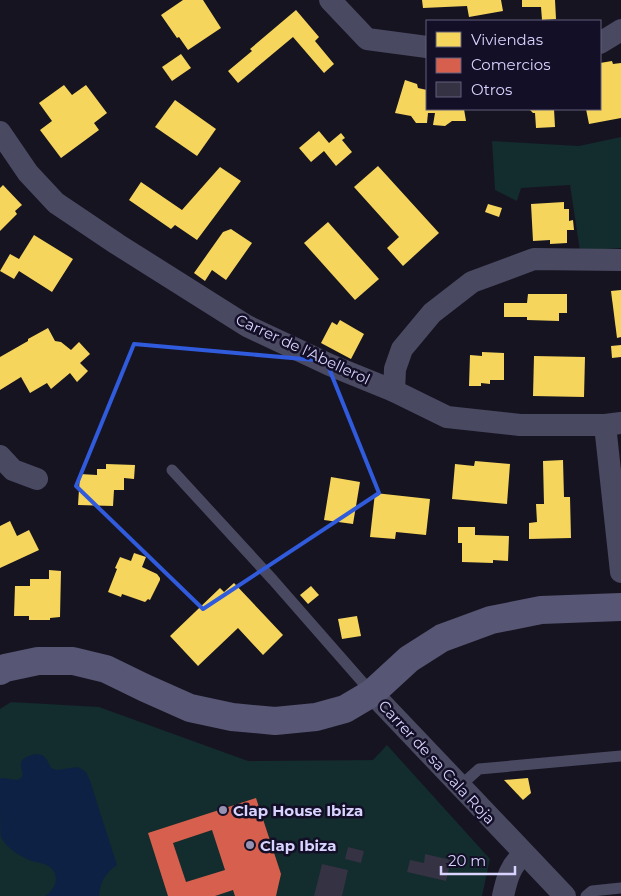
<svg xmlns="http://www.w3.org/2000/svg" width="621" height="896" viewBox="0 0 621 896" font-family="Montserrat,sans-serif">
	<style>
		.green { fill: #132c2d }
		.water { fill: #0d2144 }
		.homes { fill: #f6d55c }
		.shops { fill: #d6604d; fill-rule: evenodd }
		.building { fill: #343243 }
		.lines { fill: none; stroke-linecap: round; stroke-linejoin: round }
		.lane { stroke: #4a4962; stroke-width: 11 }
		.street { stroke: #4a4962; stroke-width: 22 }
		.secondary { stroke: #575674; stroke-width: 28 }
		.marked { fill: none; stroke: #305bdc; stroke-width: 4; stroke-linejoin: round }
		.poi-dot { fill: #9591b1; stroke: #130f26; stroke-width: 2 }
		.labels { text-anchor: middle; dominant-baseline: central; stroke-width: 5; stroke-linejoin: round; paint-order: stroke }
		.street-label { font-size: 15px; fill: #d9d4ff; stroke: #130f26 }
		.poi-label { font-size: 15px; font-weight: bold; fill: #d9d4ff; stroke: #130f26; text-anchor: start }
	</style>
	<rect width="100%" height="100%" fill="#161421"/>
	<g class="green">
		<polygon points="621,137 621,248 580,251 570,185 521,188 517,201 495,190 492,141 579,146"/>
		<polygon points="11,702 99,707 248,761 373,760 387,745 490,859 482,896 0,896 0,709"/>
	</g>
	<path class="water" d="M35 754C46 754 46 759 51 768L57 770 78 767 86 772 90 781 117 865C105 873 100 882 99 896H45C55 890 61 876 50 867 45 863 38 863 32 861 21 857 6 848 1 837 0 832 0 788 0 779L2 778 17 780 21 778 23 774C18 760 22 758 35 754Z"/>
	<g class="homes">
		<polygon points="183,0 203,0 221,28 188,50 179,37 177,38 161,15"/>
		<polygon points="422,0 501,0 503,11 469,17 467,6 423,8"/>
		<polygon points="522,0 555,0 556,19 542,20 541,7 522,7"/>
		<polygon points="296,10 319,37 315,41 334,64 324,73 293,37 238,83 228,71 252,51 250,49"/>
		<polygon points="181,54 191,68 172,81 162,67"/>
		<polygon points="612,61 613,64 621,63 621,118 589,124 586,109 600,109 600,63"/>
		<polygon points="405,80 417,84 418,88 427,90 427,109 464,109 466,121 452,121 445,126 433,125 435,113 428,113 427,123 416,123 411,116 395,113"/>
		<polygon points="64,85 72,95 86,85 107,113 94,123 99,130 61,158 40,130 52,121 39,103"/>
		<polygon points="175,100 216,129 197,156 155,127"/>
		<polygon points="529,109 554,109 555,127 536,128 535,113 533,113"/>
		<polygon points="319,131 329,143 341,133 345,138 342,140 352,152 336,166 324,151 311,162 299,148"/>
		<polygon points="378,166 439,233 403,266 387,248 399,237 354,187"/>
		<polygon points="220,167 241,181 197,240 175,225 171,229 129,200 141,182 182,210"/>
		<polygon points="3,185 22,205 15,211 17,214 0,231 0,188"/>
		<polygon points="564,202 564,209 569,209 569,221 573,220 574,230 567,230 567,243 550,244 550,240 533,241 531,204"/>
		<polygon points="488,204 502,208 499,217 485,212"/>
		<polygon points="328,222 379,279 355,300 304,243"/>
		<polygon points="231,229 252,243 226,280 212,270 205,281 194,273 223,232"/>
		<polygon points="34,235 73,259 52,292 19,271 14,279 0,271 10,254 19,259"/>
		<polygon points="621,290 621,337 617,338 611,291"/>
		<polygon points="528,294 567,294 567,313 559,313 559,321 527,320 527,317 504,317 504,303 527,303"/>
		<polygon points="340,320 364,334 351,359 321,343 332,322 337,325"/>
		<polygon points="48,328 55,341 61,342 71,350 79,342 90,354 80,363 88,371 77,382 70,373 51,389 47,383 30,393 21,377 0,390 0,357 28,341 28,339"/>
		<polygon points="621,345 621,357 612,358 611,346"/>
		<polygon points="482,352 504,353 504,380 490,380 490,384 481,383 481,386 469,386 470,355 482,356"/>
		<polygon points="534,356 585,357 584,397 533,396"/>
		<polygon points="563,460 564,497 570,497 571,538 529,539 529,523 537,522 536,504 544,504 543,461"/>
		<polygon points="475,461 510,464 507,504 452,499 455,464 474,466"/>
		<polygon points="106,464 135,465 134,479 124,478 124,490 114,490 113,506 78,505 80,474 97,475 97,469 106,469"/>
		<polygon points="331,477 360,482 353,524 324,520"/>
		<polygon points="375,493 430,499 426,535 396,532 395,539 370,537"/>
		<polygon points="10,521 17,536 29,530 39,550 0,568 0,526"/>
		<polygon points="458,527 475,527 475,535 509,536 508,561 493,560 493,563 462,562 462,543 458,543"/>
		<polygon points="134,553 146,557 142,567 157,574 160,578 160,580 150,600 148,599 145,602 122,594 121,597 108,592 117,569 115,568 120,557 131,561"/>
		<polygon points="49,570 61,571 60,617 50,618 50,620 29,620 29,616 14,616 15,586 30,586 30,579 49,579"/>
		<polygon points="234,583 283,635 263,655 238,628 198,666 170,636 220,588 224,592"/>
		<polygon points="311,586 319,595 308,604 300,595"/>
		<polygon points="357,616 361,636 342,639 338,619"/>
		<polygon points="528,778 531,793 523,800 504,780"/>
	</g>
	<path class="shops" d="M256 798 281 874 276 896H235L233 890 215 896H168L148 833ZM212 830 225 870 186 882 173 843Z"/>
	<g class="building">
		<polygon points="348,847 364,851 361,863 345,859"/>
		<polygon points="425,854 451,860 446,881 407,872 410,860 424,863"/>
		<polygon points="322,864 348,870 342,896 314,896"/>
	</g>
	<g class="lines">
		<g class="lane">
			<polyline points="172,470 273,580 372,693"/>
			<polyline points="460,786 479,769 621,756"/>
			<polyline points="586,896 592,891 621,888"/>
		</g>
		<g class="street">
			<polyline points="330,0 367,39 427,47"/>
			<polyline points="600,43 621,30"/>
			<polyline points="0,132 28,173 56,203 117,244 247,326 330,365 394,391 447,417 520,425 605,425 621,423"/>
			<polyline points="394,391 395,369 402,349 432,313 472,282 534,259 621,260"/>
			<polyline points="605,425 621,572"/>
			<polyline points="0,456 13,470 37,479"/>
			<polyline points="372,693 565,896"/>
			<path d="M503 896C507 878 510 866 524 854"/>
		</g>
		<polyline class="secondary" points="0,671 5,668 38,661 73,661 106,669 145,688 190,708 232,717 275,721 316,717 345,709 372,693 409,659 442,638 491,620 541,610 621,607"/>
	</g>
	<path class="marked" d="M134 344 326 361 379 493 203 609 76 486Z"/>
	<g class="poi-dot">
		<circle cx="223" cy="810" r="5"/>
		<circle cx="250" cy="845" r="5"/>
	</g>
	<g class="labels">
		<g class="street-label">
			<text transform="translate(303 349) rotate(25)">Carrer de l'Abellerol</text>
			<text transform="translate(437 762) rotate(47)">Carrer de sa Cala Roja</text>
		</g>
		<g class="poi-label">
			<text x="233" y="810">Clap House Ibiza</text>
			<text x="260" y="845">Clap Ibiza</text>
		</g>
	</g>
	<rect x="426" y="20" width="175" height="90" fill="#130f26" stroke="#625e7d"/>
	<rect x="436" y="32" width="25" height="15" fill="#f6d55c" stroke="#625e7d"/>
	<text x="471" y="45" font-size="15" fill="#d9d4ff">Viviendas</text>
	<rect x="436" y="58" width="25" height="15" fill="#d6604d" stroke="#625e7d"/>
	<text x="471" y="70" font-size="15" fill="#d9d4ff">Comercios</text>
	<rect x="436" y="82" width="25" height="15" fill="#343243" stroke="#625e7d"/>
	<text x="471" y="95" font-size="15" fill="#d9d4ff">Otros</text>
	<path d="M441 866v8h74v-8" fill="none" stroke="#d9d4ff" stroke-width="2.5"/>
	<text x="448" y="866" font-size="15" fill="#d9d4ff" stroke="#130f26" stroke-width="4" paint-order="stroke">20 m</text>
</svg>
